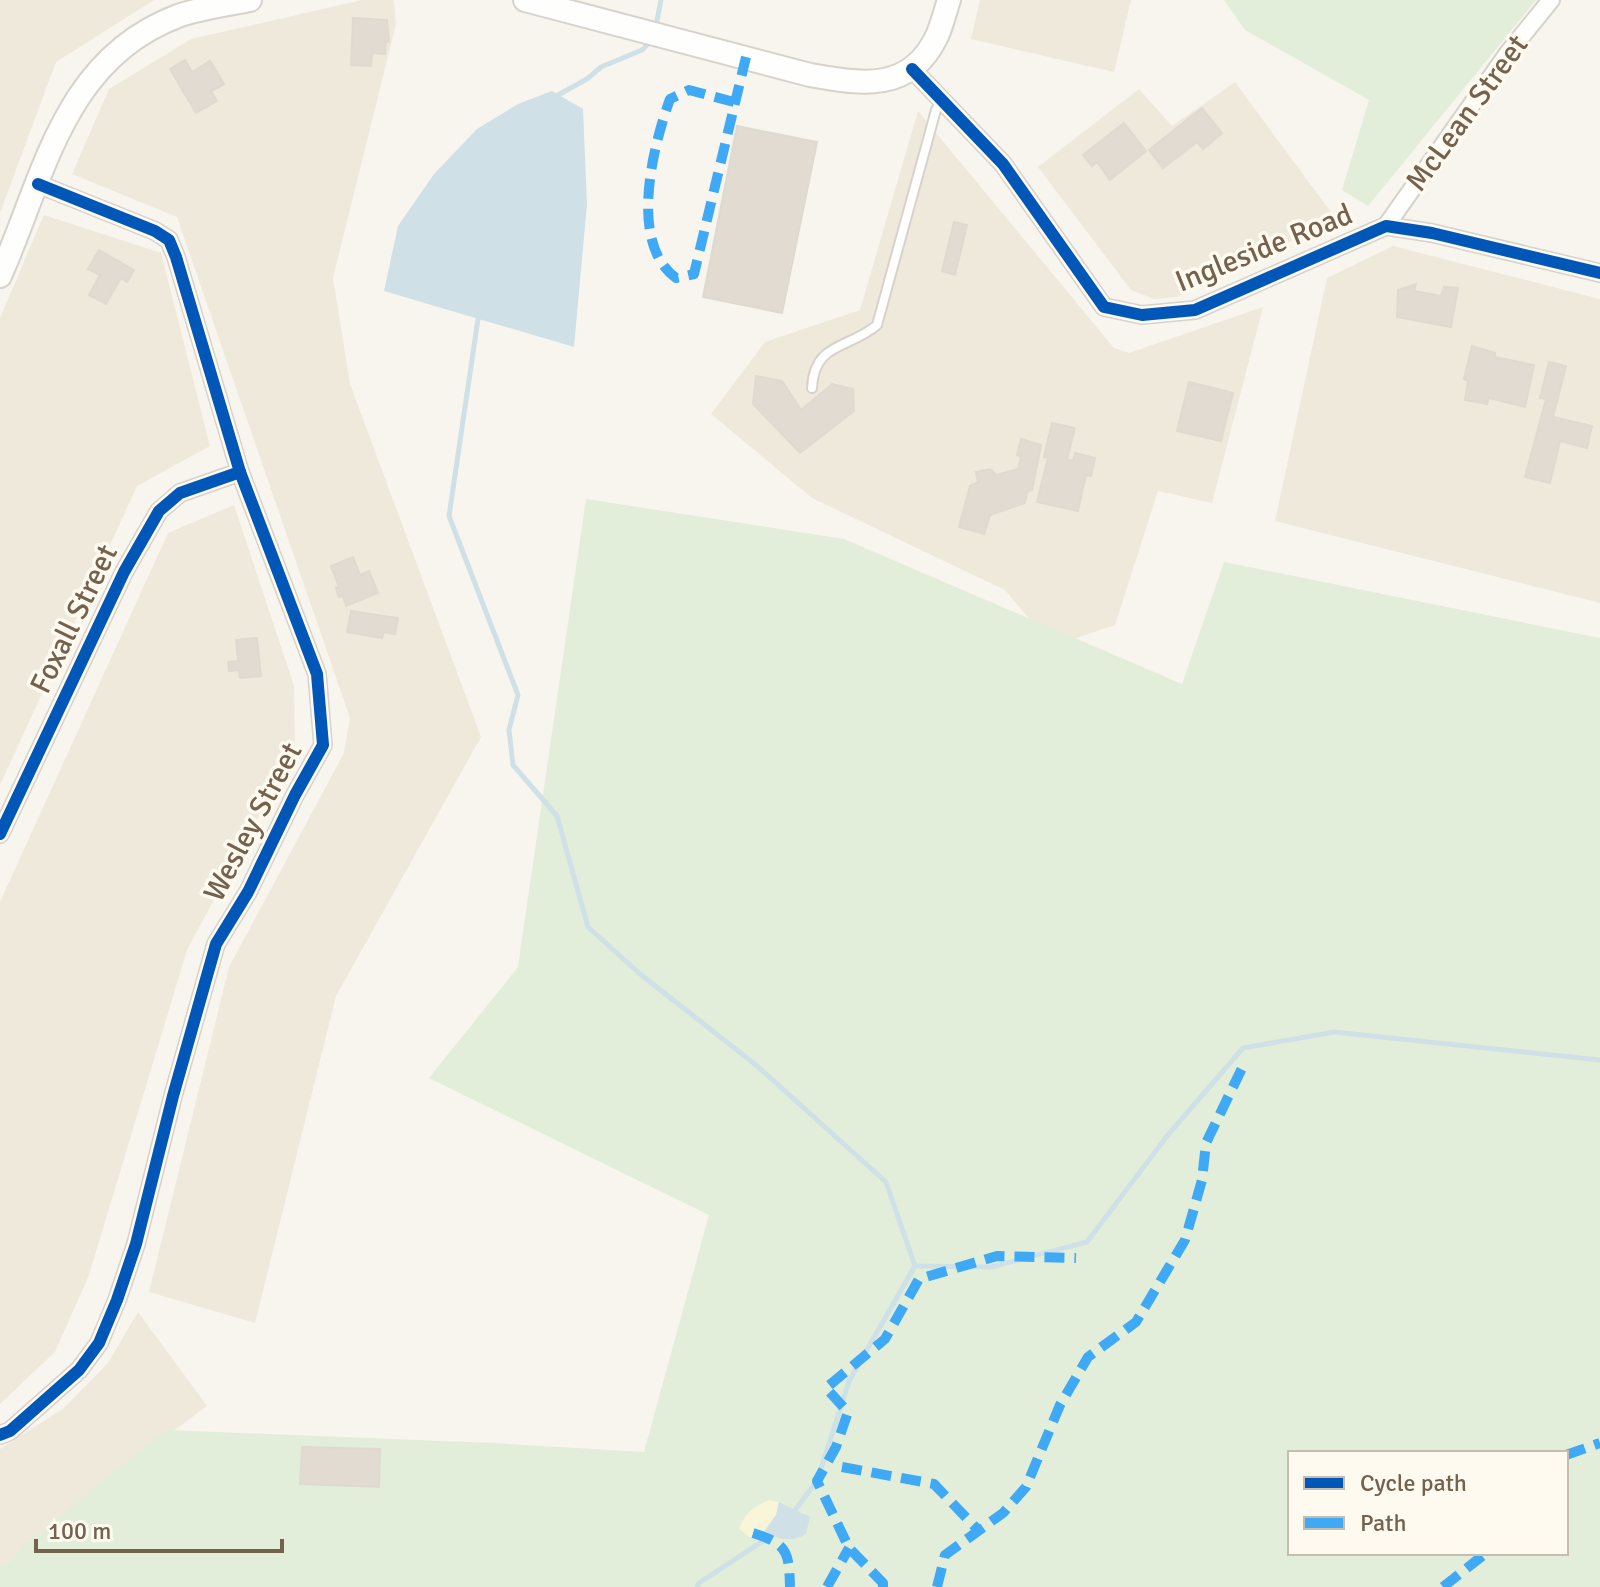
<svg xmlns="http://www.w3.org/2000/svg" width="1600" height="1587" viewBox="0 0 1600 1587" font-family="Signika,sans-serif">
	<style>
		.residential { fill: #efe9db }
		.green { fill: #e2eed9; fill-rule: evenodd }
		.sand { fill: #f8f5d8 }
		.water { fill: #cfe1e7 }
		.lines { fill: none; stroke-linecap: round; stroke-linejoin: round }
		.stream { stroke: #cfe1e7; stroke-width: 5 }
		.building { fill: #e1dbd2; stroke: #dfdad0; stroke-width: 2 }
		.lane-casing { stroke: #d7d2cb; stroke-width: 12 }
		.street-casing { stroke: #d7d2cb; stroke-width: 20 }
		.secondary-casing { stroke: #d7d2cb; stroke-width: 26 }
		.lane { stroke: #fefefc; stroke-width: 8 }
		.street { stroke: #fefefc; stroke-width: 16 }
		.secondary { stroke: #fefefc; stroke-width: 22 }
		.quiet { stroke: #3fa9f5; stroke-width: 10; stroke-dasharray: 20 10; stroke-linecap: butt }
		.cycleway-casing { stroke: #fefaef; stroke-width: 17 }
		.cycleway { stroke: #0057b8; stroke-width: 12 }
		.labels { text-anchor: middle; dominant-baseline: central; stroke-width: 7; stroke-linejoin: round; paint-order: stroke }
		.street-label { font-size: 30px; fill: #74624e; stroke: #fefaef }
	</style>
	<rect width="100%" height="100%" fill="#f7f5ed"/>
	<g class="residential">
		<polygon points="0,0 154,0 56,62 0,213"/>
		<polygon points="362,0 394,0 396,24 333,278 350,384 481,737 336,996 255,1323 149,1292 229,967 344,753 350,718 177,217 72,174 109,89 191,39"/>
		<polygon points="980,0 1131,0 1114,72 971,39"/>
		<polygon points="1235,82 1336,219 1177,297 1154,299 1131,290 1038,167 1139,89 1172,126"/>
		<polygon points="918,111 1114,348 1129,353 1263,307 1212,503 1158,491 1115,625 1052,646 1005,590 812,498 711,414 765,342 860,310"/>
		<polygon points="44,215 161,253 210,446 137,486 0,785 0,318"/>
		<polygon points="1393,246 1600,299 1600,603 1275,521 1327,278"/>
		<polygon points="234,505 294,686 295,748 187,950 89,1275 55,1352 0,1404 0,902 168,533"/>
		<polygon points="138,1312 207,1406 50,1523 63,1541 0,1565 0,1449 64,1408 108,1363"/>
	</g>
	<g class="green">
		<polygon points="1224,0 1536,0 1368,206 1342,190 1369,100 1245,30"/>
		<path d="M586 499 844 539 1182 684 1224 562 1600 638V1587H0V1565L11 1561 24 1545 165 1430 493 1443 644 1452 709 1215 429 1078 518 967ZM1290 1453H1566V1553H1290Z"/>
	</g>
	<path class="sand" d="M768 1500 779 1502 776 1515 758 1538H751L739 1529C745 1512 753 1508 768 1500Z"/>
	<g class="water">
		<polygon points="552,91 583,109 587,204 574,347 384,291 398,226 434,174 477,129 518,104"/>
		<path d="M779 1502 810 1517 806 1534C794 1542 777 1540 765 1531L776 1515Z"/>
	</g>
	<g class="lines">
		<g class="stream">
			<polyline points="656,26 661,0"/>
			<polyline points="558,95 587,79 601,67 642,50 652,40"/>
			<polyline points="478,319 449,516 518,695 509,730 513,765 557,816 588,927 640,974 756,1065 886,1182 915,1266"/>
			<polyline points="915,1266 991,1267 1087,1242 1167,1136 1243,1048 1334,1032 1600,1060"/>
			<polyline points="792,1514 817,1481 849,1381 915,1266"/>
			<polyline points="697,1587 699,1583 775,1533"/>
		</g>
	</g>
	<g class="building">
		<polygon points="353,18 387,20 389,42 386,41 385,54 372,53 371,66 351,65"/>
		<polygon points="185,60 192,72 210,61 224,84 211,91 217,101 196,113 170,69"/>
		<polygon points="1202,108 1222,133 1203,149 1197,142 1163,168 1149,150"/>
		<polygon points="1124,123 1146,151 1110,180 1097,162 1092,166 1083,155"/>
		<polygon points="737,126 817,142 782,313 703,297"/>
		<polygon points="954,222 967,225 955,275 942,271"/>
		<polygon points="99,250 134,270 127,282 121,278 106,304 89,295 100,275 88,269"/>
		<polygon points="1416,284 1414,291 1441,296 1444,287 1458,288 1451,327 1397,317 1398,290"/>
		<polygon points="1472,346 1495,353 1495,357 1534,365 1525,407 1489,398 1487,404 1465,400 1468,381 1464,379"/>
		<polygon points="1549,362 1566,366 1553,417 1592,426 1587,448 1560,441 1550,483 1525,477 1546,399 1540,398"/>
		<polygon points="756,376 782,381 801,410 832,384 853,389 854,411 800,453 753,404"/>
		<polygon points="1189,382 1233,393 1221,441 1177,431"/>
		<polygon points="1052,423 1075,428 1067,459 1073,461 1075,453 1095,458 1091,476 1086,475 1078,511 1037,502 1048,458 1044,457"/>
		<polygon points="1021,439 1041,445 1032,490 1027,492 1025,503 990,515 984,534 959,527 970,486 978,482 976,472 990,469 996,475 1018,469 1021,457 1017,455"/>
		<polygon points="353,557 360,575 369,571 378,593 346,606 343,596 339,597 336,588 339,587 331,566"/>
		<polygon points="351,611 398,618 395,634 384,632 382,638 347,632"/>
		<polygon points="257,638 261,676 240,678 239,670 229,671 228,662 238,661 236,640"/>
		<polygon points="302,1447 380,1449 379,1487 300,1484"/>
	</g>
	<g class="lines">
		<defs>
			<path id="lane" d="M812 388C814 342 849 349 877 325L936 110 941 101"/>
			<g id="street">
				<polyline points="912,69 1003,164 1104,307 1142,315 1195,310 1386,226 1432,233 1600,273"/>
				<polyline points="1386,226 1508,53 1551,0"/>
				<polyline points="0,834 124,572 159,511 180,493 240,472"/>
				<polyline points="0,1435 10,1431 79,1370 99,1343 117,1300 136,1244 173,1096 216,944 248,892 295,795 323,745 317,674 240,472 176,257 169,240 155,231 38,184"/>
			</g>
			<g id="secondary">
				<path d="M525 0 810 75C861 84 910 93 937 36 942 25 945 12 949 0"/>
				<path d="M0 276C44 177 63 59 178 16 200 8 226 5 250 0"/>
			</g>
		</defs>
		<use href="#lane" class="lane-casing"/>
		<use href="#street" class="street-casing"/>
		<use href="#secondary" class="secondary-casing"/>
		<use href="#lane" class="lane"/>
		<use href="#street" class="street"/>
		<use href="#secondary" class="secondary"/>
		<g class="quiet">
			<path d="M734 102 689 90 670 99C653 146 628 243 676 278L694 274 746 57"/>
			<polyline points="1566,1455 1600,1443"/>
			<polyline points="842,1467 934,1484 979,1531"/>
			<path d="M753 1533C788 1544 789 1552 790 1587"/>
			<polyline points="827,1587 849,1548"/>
			<polyline points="883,1587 883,1583 849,1548 817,1481 836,1447 848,1412 826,1388 885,1339 919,1279 997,1256 1076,1258"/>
			<polyline points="937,1587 945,1555 1003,1513 1026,1487 1060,1405 1088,1357 1136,1322 1185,1240 1202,1180 1206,1143 1245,1062"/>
			<polyline points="1443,1587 1486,1553"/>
		</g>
		<defs>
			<g id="cycleway">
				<polyline points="912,69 1003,164 1104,307 1142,315 1195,310 1386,226 1432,233 1600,273"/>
				<polyline points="0,834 124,572 159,511 180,493 240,472"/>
				<polyline points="0,1435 10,1431 79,1370 99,1343 117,1300 136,1244 173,1096 216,944 248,892 295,795 323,745 317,674 240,472 176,257 169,240 155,231 38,184"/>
			</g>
		</defs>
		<use href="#cycleway" class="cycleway-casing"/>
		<use href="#cycleway" class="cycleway"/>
	</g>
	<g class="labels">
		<g class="street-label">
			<text transform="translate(1467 113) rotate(-54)">McLean Street</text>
			<text transform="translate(1264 248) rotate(-22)">Ingleside Road</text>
			<text transform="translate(74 619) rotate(-64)">Foxall Street</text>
			<text transform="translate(253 822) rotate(-62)">Wesley Street</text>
		</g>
	</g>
	<rect x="1288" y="1451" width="280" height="104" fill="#fefaef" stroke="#c7bdaf" stroke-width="2"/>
	<rect x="1304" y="1477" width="40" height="12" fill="#0057b8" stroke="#c7bdaf" stroke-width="2"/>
	<text x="1360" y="1491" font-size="24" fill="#74624e">Cycle path</text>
	<rect x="1304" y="1517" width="40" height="12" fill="#3fa9f5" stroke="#c7bdaf" stroke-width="2"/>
	<text x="1360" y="1531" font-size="24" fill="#74624e">Path</text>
	<path d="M36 1539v12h246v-12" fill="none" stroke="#74624e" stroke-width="4"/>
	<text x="48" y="1539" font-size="24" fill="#74624e" stroke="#fefaef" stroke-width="6" paint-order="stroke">100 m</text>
</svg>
